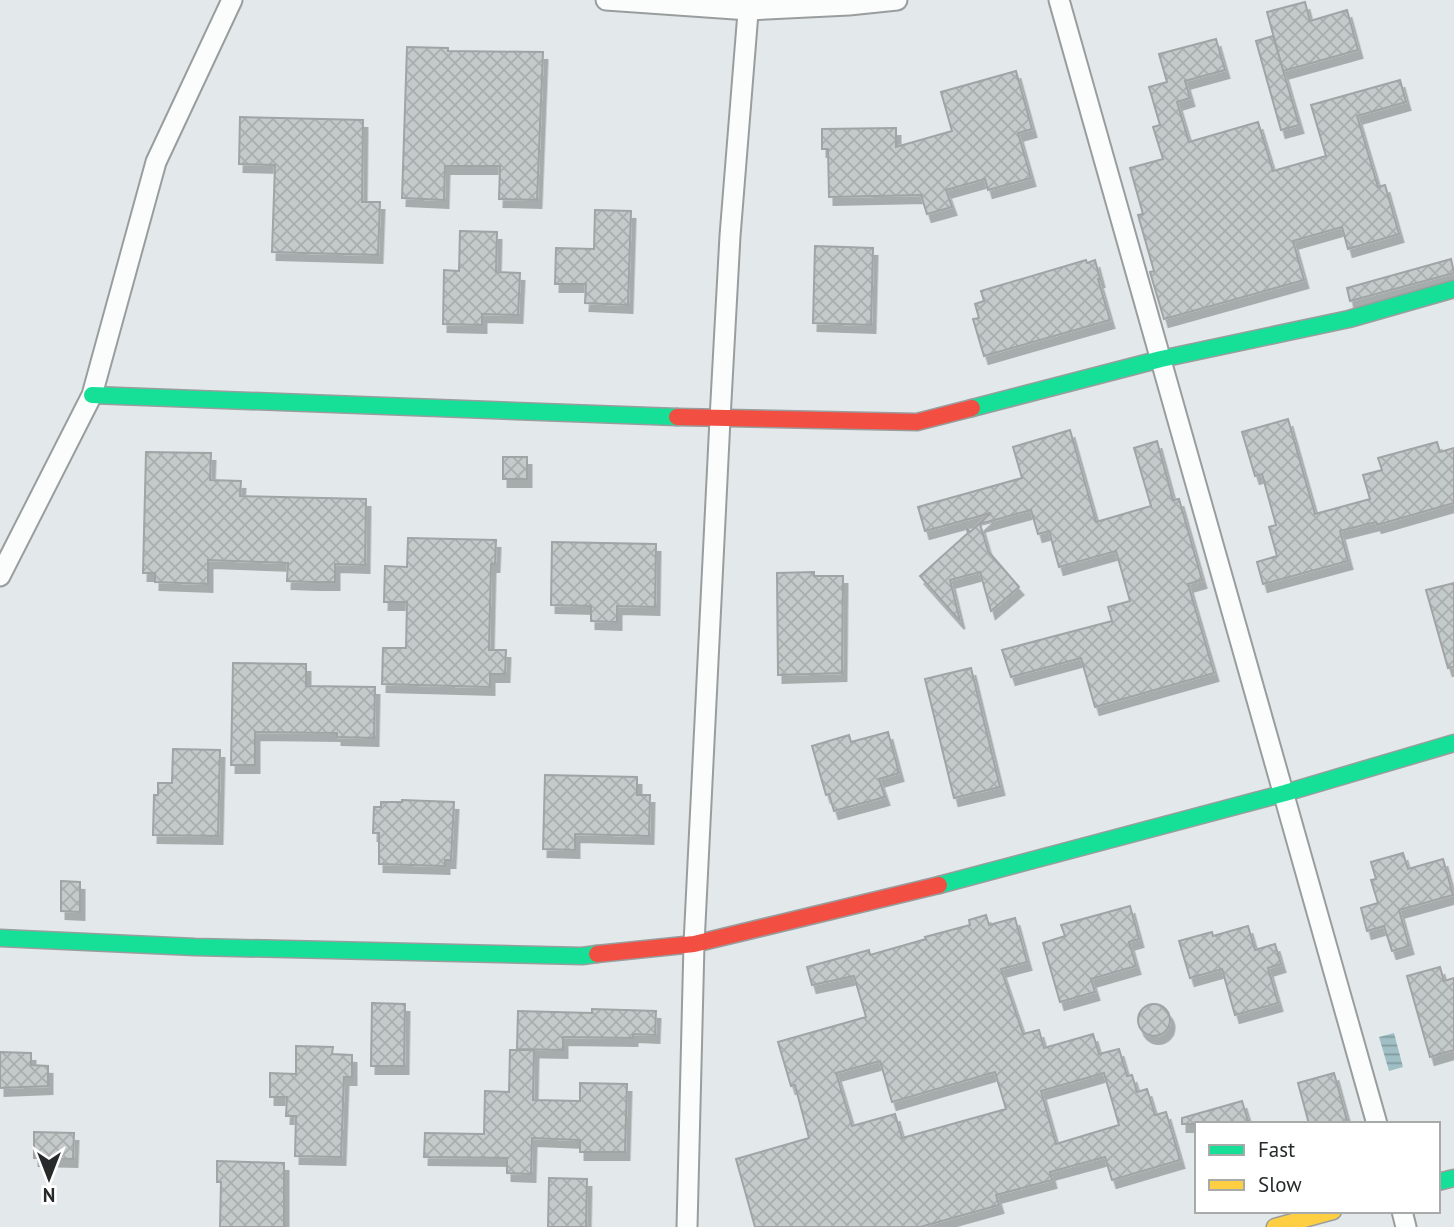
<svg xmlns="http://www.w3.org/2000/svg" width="1454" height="1227" viewBox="0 0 1454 1227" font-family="'PT Sans',sans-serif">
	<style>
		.water { fill: url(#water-rules) }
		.building { fill: url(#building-cross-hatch); stroke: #a0a4a5; stroke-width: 2; fill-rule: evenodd; filter: url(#shadow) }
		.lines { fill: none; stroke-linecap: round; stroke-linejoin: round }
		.street-casing { stroke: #999d9e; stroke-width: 23 }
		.fast-casing { stroke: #999d9e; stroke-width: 19 }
		.slow-casing { stroke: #999d9e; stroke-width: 19 }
		.jam-casing { stroke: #999d9e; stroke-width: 19 }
		.street { stroke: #fbfcfc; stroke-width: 19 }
		.fast { stroke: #16e098; stroke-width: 16 }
		.slow { stroke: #ffcf43; stroke-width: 16 }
		.jam { stroke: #f24e42; stroke-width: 16 }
	</style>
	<defs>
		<pattern id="water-rules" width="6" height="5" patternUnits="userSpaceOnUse" patternTransform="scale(1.75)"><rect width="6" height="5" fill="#9fbfc4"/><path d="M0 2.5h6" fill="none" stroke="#819b9f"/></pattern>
		<pattern id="building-cross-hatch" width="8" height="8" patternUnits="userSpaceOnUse" patternTransform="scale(1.75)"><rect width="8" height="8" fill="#c4c9ca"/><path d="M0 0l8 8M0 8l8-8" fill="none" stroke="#a8adae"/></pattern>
		<filter id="shadow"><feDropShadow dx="4.5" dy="8" stdDeviation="0" flood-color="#0004"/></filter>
	</defs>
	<rect width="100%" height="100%" fill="#e3e9ea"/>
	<polygon class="water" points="1394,1033 1403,1067 1389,1071 1379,1037"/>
	<g class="building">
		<polygon points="1305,2 1310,21 1347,10 1358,50 1283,71 1267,12"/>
		<polygon points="1273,36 1299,125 1281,130 1256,41"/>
		<polygon points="1216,39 1225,70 1185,81 1190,98 1177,102 1189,142 1258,122 1273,171 1326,156 1311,105 1400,80 1406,102 1357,116 1378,187 1385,185 1399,234 1348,249 1342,227 1293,241 1304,280 1164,319 1150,272 1154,271 1138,215 1143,214 1130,168 1163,159 1153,127 1160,125 1149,87 1167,82 1159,54"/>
		<polygon points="407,47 448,48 448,51 543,52 537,200 499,199 500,166 445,166 444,200 402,198"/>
		<polygon points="1016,71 1032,129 1018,133 1031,178 988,190 985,179 946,190 952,207 927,214 921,195 829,197 828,149 822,149 822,129 896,128 896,147 952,131 941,92"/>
		<polygon points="240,117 363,120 362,202 380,202 378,255 272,252 275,165 239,164"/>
		<polygon points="595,210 631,211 628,305 585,303 586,284 555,284 556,248 594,249"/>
		<polygon points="460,231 497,232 496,272 520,273 518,315 482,314 482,325 443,324 444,270 459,271"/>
		<polygon points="815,246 873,248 871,325 813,323"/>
		<polygon points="1451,259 1454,273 1350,301 1347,288"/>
		<polygon points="1086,260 1087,263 1095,260 1100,279 1098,279 1110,320 984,356 973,319 979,318 975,304 984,301 981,291"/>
		<polygon points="1288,419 1315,514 1370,499 1363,475 1382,470 1378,458 1437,442 1440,452 1454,448 1454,503 1377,525 1376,522 1340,531 1348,561 1263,584 1257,562 1277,556 1269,527 1276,525 1262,474 1255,476 1242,432"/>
		<polygon points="1070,430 1096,522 1151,506 1134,448 1157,441 1173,500 1179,499 1202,580 1188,584 1214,673 1095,707 1081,658 1011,677 1002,650 1112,621 1108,607 1130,601 1116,551 1059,567 1049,531 1038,534 1031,510 980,524 988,551 1019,587 991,611 980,572 950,580 960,621 920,576 968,533 966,527 970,532 991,513 925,531 918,507 1022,478 1013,447"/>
		<polygon points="146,452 211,453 210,480 241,481 240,496 366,499 365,565 335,564 335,582 314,582 287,581 288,563 208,560 208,584 155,582 155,573 143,573"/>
		<rect x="503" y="457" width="24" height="22"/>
		<polygon points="408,538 496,540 495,564 491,564 489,650 506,650 505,674 490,674 490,687 382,684 383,648 406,648 407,602 384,602 385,566 407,567"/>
		<polygon points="552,542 656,544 655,607 617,606 617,622 591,621 591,606 551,605"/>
		<polygon points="814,572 814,576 843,576 842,673 778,675 777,573"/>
		<polygon points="1454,583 1454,667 1448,668 1426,590"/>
		<polygon points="233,663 306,664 306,686 375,687 374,738 337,737 337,733 255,732 255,765 231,765"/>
		<polygon points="971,668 1000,787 954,798 925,679"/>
		<polygon points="888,732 899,773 879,779 885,797 834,811 829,794 826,795 812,746 849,735 851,742"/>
		<polygon points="173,749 220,750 218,836 153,835 154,795 158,795 158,783 172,783"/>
		<polygon points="545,775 637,777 637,795 650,795 649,836 575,834 575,850 543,849"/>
		<polygon points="402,800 454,802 451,860 445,860 445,866 379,864 379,833 373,833 374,807 381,807 381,802 402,802"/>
		<polygon points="1403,853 1408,869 1443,859 1453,895 1399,910 1409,946 1392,951 1384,926 1367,931 1361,908 1378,903 1371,880 1376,879 1371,862"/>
		<polygon points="61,881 80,882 80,912 61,911"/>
		<polygon points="1130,906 1139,939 1129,942 1136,966 1091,979 1095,992 1060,1002 1043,943 1065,936 1061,925"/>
		<path d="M986 915 989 925 1015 918 1027 962 1001 969 1023 1034 1039 1030 1044 1048 1093 1034 1099 1054 1119 1049 1127 1076 1132 1075 1137 1092 1147 1089 1155 1115 1166 1112 1180 1160 1112 1180 1105 1157 1050 1172 1052 1180 996 1195 999 1205 920 1227H755L736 1159 809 1138 795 1085 791 1086 778 1042 866 1017 854 976 812 985 807 967 869 950 870 955 926 939 925 937 970 925 969 920ZM880 1061 892 1102 995 1072 1006 1109 902 1138 895 1114 852 1126 836 1073ZM1104 1073 1119 1125 1056 1144 1041 1091Z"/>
		<polygon points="1248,926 1255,950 1275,944 1281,964 1268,968 1278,1003 1235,1015 1222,969 1190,978 1179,941 1212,932 1213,936"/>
		<polygon points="1440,967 1444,981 1454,978 1454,1050 1430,1057 1407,976"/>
		<polygon points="372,1003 405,1004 404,1066 371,1066"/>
		<circle cx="1154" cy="1020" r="16"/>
		<polygon points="592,1009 656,1011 655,1035 633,1034 633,1038 563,1037 563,1050 517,1049 518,1011 592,1013"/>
		<polygon points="296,1046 333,1047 332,1054 352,1055 352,1077 344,1077 341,1157 295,1156 296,1116 286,1116 287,1097 270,1097 270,1073 296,1074"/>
		<polygon points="510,1050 534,1050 533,1100 580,1101 580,1083 627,1084 625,1152 580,1152 580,1140 532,1138 531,1174 507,1173 507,1158 424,1157 425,1133 484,1134 485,1091 509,1092"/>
		<polygon points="0,1052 31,1053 31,1065 48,1066 48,1086 0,1088"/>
		<polygon points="1334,1073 1348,1124 1309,1124 1298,1083"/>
		<polygon points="1242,1101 1249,1124 1182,1124 1182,1118"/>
		<polygon points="34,1132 74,1133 73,1159 34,1158"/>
		<polygon points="217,1161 284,1163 284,1227 220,1227 221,1182 217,1182"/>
		<polygon points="549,1178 587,1179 586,1227 548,1227"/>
	</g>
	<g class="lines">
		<defs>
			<g id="street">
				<polyline points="606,0 749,10 849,5 897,0"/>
				<polyline points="1059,0 1377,1124"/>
				<polyline points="0,576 92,395 156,162 232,0"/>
				<polyline points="1402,1211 1406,1227"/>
				<polyline points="687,1227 694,944 720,419 730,236 749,0"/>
			</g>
			<g id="fast">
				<polyline points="92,395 677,417"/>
				<polyline points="972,408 1161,359 1349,319 1454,289"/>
				<polyline points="939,885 1285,793 1454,743"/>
				<polyline points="0,938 195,947 582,956 597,954"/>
				<polyline points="1438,1182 1454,1178"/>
			</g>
			<polyline id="slow" points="1275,1227 1333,1211"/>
			<g id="jam">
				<polyline points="677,417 917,422 972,408"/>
				<polyline points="597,954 694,944 939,885"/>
			</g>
		</defs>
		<use href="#street" class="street-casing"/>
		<use href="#fast" class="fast-casing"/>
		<use href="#slow" class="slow-casing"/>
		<use href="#jam" class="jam-casing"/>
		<use href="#street" class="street"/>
		<use href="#fast" class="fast"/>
		<use href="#slow" class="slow"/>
		<use href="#jam" class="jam"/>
	</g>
	<rect x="1195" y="1122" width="245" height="91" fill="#ffffff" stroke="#a8aaaa" stroke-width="2"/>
	<rect x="1209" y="1145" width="35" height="10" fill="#16e098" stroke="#a8aaaa" stroke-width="2"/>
	<text x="1258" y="1157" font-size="21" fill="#262a2b">Fast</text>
	<rect x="1209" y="1180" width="35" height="10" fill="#ffcf43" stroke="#a8aaaa" stroke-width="2"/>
	<text x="1258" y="1192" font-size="21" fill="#262a2b">Slow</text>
	<g transform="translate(49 1178) rotate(180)" stroke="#ffffff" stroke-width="5" paint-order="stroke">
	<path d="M0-5L12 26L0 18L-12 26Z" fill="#262a2b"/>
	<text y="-10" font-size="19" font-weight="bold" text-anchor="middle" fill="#262a2b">N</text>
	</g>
</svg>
